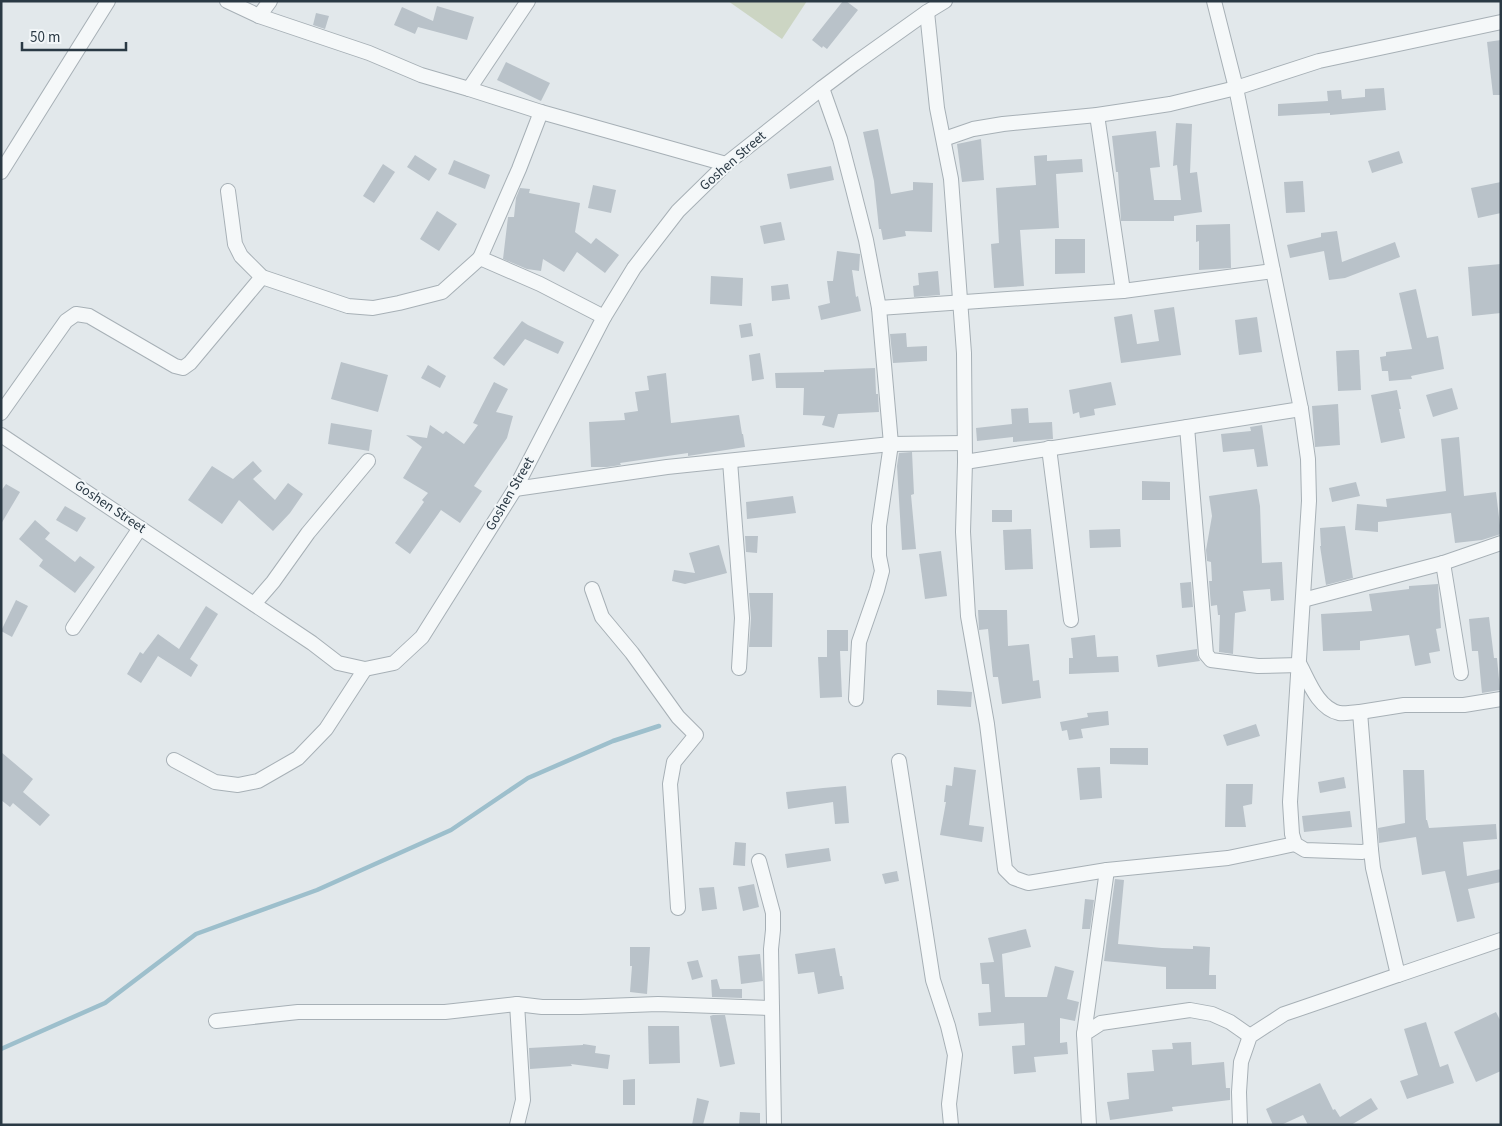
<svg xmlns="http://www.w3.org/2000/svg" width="1502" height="1126" viewBox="0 0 1502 1126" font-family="'Source Sans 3',sans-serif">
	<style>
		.green { fill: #ccd5c3 }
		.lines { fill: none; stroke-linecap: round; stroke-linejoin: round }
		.stream { stroke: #9dbfcc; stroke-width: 4.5 }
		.building { fill: #b9c2c9 }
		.street-casing { stroke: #a7b0b6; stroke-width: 16 }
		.street { stroke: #f5f8f9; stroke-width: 14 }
		.labels { text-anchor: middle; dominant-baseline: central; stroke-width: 4; stroke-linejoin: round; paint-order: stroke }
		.street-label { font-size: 14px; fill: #2a3944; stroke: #f2f6f8 }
	</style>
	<rect width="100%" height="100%" fill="#e2e8eb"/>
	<polygon class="green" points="728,1 807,1 782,39"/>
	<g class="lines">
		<polyline class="stream" points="1,1049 105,1003 196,934 317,890 451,830 528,778 613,741 659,726"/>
	</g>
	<g class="building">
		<polygon points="843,1 846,1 858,10 827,49 823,46 822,48 812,40"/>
		<polygon points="437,6 474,17 467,40 418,27 415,34 394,25 402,7 433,21"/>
		<polygon points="316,13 329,16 325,29 313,25"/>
		<polygon points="1501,40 1501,95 1493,95 1487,42"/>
		<polygon points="506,62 550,83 541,101 497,80"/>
		<polygon points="1384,88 1386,110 1330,115 1330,113 1278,116 1278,104 1328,101 1327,91 1341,90 1342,99 1365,97 1365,89"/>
		<polygon points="1176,123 1192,124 1190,173 1197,172 1202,212 1174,216 1174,221 1121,221 1118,172 1116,172 1112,136 1156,131 1160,167 1150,168 1154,200 1181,200 1177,165 1173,166"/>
		<polygon points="878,129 891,194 913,190 913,182 933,183 932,232 905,231 906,236 883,240 881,229 879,229 874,181 863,132"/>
		<polygon points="981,139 984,180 962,182 957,144"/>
		<polygon points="1399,151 1403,163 1372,173 1368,161"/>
		<polygon points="415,155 437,169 429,181 407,167"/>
		<polygon points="1047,155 1047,161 1082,159 1083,172 1056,174 1059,228 1020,230 1024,286 994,288 991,244 999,243 996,188 1036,185 1034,156"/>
		<polygon points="454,160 490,175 485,189 448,174"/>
		<polygon points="383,164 395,172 374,203 363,196"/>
		<polygon points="831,166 834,180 790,189 787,174"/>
		<polygon points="1303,181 1305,212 1286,213 1284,182"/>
		<polygon points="1501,182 1501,213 1478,218 1471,188"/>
		<polygon points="593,185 616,190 611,213 588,208"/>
		<polygon points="520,188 530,189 529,193 580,203 575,232 591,244 596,238 619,255 605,273 577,252 564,272 543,259 541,271 527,269 503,259 508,217 514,217 516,198"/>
		<polygon points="437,211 457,224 439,251 420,239"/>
		<polygon points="781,222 785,240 764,244 760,226"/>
		<polygon points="1230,224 1231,268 1199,270 1199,241 1196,242 1196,225"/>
		<polygon points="1337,231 1342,262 1395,242 1400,257 1345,278 1329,280 1324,251 1290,258 1287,245 1321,237 1321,233"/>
		<polygon points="1055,239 1085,239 1085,273 1055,274"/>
		<polygon points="837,251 860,254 859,271 852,270 856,297 858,296 861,311 821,320 818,306 830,303 827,281 833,281"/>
		<polygon points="1501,264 1501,313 1472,316 1468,267"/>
		<polygon points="938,271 940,295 914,297 913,286 919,285 918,273"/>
		<polygon points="711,276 743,278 742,306 710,304"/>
		<polygon points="788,284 790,299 772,301 771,286"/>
		<polygon points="1416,289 1427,338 1438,336 1444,369 1411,376 1412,379 1389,381 1388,371 1382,371 1380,357 1386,356 1386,352 1412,349 1399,293"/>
		<polygon points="1174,307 1181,355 1121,363 1114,317 1132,314 1137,344 1159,341 1154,310"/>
		<polygon points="1257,317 1262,352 1239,355 1235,320"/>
		<polygon points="522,321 528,325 564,342 558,354 525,339 504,366 493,358"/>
		<polygon points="751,323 753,336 741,338 739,325"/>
		<polygon points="906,333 907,347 927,346 927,361 893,363 890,334"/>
		<polygon points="1354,350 1359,350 1361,390 1338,391 1336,351"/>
		<polygon points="760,353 764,379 752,381 749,355"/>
		<polygon points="341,362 388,375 378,412 331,399"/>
		<polygon points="428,365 446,376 440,388 421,378"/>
		<polygon points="875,368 876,394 878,394 879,412 838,414 834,428 822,425 825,416 803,415 804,388 776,388 775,373 824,372 824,370"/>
		<polygon points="666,373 671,423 739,415 742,434 743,434 745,447 688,456 688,453 620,463 621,465 607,467 591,467 589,422 625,420 624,413 638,411 635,392 649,390 647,376"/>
		<polygon points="494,382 508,389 496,412 513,416 507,438 474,486 482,491 460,523 441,510 410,554 395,543 424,502 422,500 428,493 403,478 422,447 406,435 427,438 430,425 443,434 446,431 464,444 478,425 473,423"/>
		<polygon points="1111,382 1116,405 1094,409 1095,415 1080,418 1079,412 1073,414 1069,390"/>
		<polygon points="1452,388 1458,409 1433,417 1426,395"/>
		<polygon points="1397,390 1401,409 1399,409 1405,438 1381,443 1371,395"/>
		<polygon points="1338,404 1340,445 1315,447 1312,406"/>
		<polygon points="1028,408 1029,423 1052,422 1053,439 1013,442 1013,437 977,441 976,428 1012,424 1011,409"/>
		<polygon points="331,423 372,430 369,451 328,444"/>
		<polygon points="1262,425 1268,466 1257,467 1254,449 1223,452 1221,434 1251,431 1250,427"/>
		<polygon points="1459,437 1464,496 1496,492 1501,534 1482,540 1455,543 1451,513 1378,522 1378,532 1355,530 1357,504 1387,507 1386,499 1446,491 1441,439"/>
		<polygon points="912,452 914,494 911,495 916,549 902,550 897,466 899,453"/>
		<polygon points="253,461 262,471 253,479 275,500 288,483 303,494 290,513 273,531 239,500 222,524 188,500 212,466 233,479"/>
		<polygon points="1142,481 1170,482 1170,500 1142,500"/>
		<polygon points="1356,482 1360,496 1332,502 1329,488"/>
		<polygon points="6,484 20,492 1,524 1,491"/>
		<polygon points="1257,489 1260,506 1262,563 1282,562 1284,600 1271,601 1270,589 1243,591 1246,611 1235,613 1233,654 1219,652 1220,615 1218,615 1217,605 1211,606 1209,581 1212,581 1211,562 1207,561 1206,550 1212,516 1209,496"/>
		<polygon points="793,496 796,513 747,519 746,502"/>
		<polygon points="65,506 86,518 77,532 56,520"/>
		<rect x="992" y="510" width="20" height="12"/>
		<polygon points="35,520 50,533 45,539 75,562 80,556 95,567 75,593 39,566 43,560 19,539"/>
		<polygon points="1345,526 1353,578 1326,585 1320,546 1321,546 1320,528"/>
		<polygon points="1031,529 1033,569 1005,570 1003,530"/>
		<polygon points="1120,529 1121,547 1090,548 1089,530"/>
		<polygon points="745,536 758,536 757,553 746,552"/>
		<polygon points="719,545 727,573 685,584 672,581 674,570 695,573 689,553"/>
		<polygon points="941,551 947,596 925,599 919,554"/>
		<polygon points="1191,582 1193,607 1182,608 1180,583"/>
		<polygon points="1438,584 1441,628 1436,629 1440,651 1429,653 1431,663 1415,666 1409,635 1360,641 1360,650 1323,651 1321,614 1372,611 1369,594 1409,589 1409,586"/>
		<polygon points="749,593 773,593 772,647 749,647 751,618"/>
		<polygon points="16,600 28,606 12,637 1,631"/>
		<polygon points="206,606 218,614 190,659 198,665 191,677 158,656 141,683 127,674 140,652 143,654 158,634 179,649"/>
		<polygon points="978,610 1007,610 1008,646 1029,644 1033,681 1039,680 1041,698 1002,704 998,677 993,677 988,629 979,630"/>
		<polygon points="1489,617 1494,658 1497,658 1500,690 1482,693 1478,651 1472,651 1469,619"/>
		<polygon points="827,630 848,630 848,651 840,651 842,697 820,698 818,657 827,657"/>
		<polygon points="1095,635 1097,657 1118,656 1119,672 1069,674 1069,658 1073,658 1071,638"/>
		<polygon points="1197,649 1197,655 1200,661 1158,667 1156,655"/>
		<polygon points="937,690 972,692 971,707 937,705"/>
		<polygon points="1108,711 1109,725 1081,729 1083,738 1069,740 1067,730 1062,731 1060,722 1088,717 1087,713"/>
		<polygon points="1256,724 1260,736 1227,746 1223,735"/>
		<polygon points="1110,748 1148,748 1148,765 1110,764"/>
		<polygon points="1,752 33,779 23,792 50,815 40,826 13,803 10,807 1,800"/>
		<polygon points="954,767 976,770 969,825 984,827 982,842 940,835 946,802 944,802 946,785 952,786"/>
		<polygon points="1100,767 1102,798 1080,800 1077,768"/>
		<polygon points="1403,770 1424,770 1426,820 1427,820 1429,828 1496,824 1497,839 1463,842 1467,876 1501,869 1501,882 1468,889 1475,918 1457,922 1445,871 1422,875 1416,837 1379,843 1378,828 1405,823"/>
		<polygon points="1344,777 1346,788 1320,793 1318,782"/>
		<polygon points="1226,784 1253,784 1252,804 1243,806 1246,827 1225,827"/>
		<polygon points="846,786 849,823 835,824 833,802 788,809 786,792 823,788"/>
		<polygon points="1350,811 1352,827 1304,832 1302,816"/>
		<polygon points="735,842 746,843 745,866 733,865"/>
		<polygon points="829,848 831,861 787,868 785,854"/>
		<polygon points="897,871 899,881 885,884 882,874"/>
		<polygon points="1115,879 1124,880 1118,944 1162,948 1193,949 1193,946 1210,947 1209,975 1216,975 1216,989 1166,989 1166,967 1104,961"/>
		<polygon points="754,884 759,907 743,911 738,887"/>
		<polygon points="714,887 717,909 702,911 699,888"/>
		<polygon points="1085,899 1094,900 1090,929 1082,929"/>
		<polygon points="1026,929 1031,947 1002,954 1005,997 1047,997 1055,966 1074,971 1067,999 1079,1002 1075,1021 1060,1018 1060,1043 1067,1042 1068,1054 1034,1057 1036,1072 1014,1074 1012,1046 1025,1045 1024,1023 979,1026 978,1013 991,1012 989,984 982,984 980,963 994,962 988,938"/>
		<polygon points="630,947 650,947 647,994 630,992 632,966 630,966"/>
		<polygon points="835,948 840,976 842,976 844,989 818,994 814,972 798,974 795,954"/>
		<polygon points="760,954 763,981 741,984 738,956"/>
		<polygon points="698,960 703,977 692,980 687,962"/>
		<polygon points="717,979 720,989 742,989 742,998 712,997 711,980"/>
		<polygon points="1496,1012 1501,1022 1501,1071 1476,1082 1454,1032"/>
		<polygon points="713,1015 725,1015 735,1064 720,1067 710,1016"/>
		<polygon points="1426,1022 1440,1067 1448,1064 1454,1083 1407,1099 1400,1081 1418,1075 1404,1029"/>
		<polygon points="648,1026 679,1026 680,1063 649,1064"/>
		<polygon points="1191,1042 1192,1065 1224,1062 1226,1088 1230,1088 1230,1100 1172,1107 1173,1111 1110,1120 1107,1102 1129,1099 1127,1073 1154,1071 1152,1050 1173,1049 1172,1043"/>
		<polygon points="583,1044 596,1046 595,1053 610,1055 608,1069 571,1064 572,1066 530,1069 529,1048 583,1045"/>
		<polygon points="635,1079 635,1105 623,1105 623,1080"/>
		<polygon points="1320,1083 1333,1110 1335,1109 1340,1117 1371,1098 1378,1109 1351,1125 1308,1125 1303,1115 1281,1125 1273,1125 1266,1109"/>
		<polygon points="697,1098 709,1101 703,1125 692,1125"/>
		<polygon points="740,1112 760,1113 760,1125 739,1125"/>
	</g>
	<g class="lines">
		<defs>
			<g id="street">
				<polyline points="227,1 259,16"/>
				<polyline points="270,1 259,16 369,53 421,75 469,89 528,1"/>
				<polyline points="927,12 937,108 951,179 964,353 965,462 1301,409 1236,88 1214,1"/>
				<polyline points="822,88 840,139 852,185 866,240 879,308 891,444 879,526 879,556 882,571 877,590 859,642 856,699"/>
				<polyline points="469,89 541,112 726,164"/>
				<polyline points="541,112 519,169 480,258 540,284 604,317"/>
				<polyline points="1097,115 1123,291"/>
				<polyline points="944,139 973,129 1003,124 1097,115 1170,104 1236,88 1319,61 1501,22"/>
				<polyline points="1,172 108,1"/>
				<polyline points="228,191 235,244 241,256 262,277 348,306 373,308 399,303 442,292 480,258"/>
				<polyline points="879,308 1123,291 1273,271"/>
				<polyline points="1301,409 1308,459 1309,501 1290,802 1292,834 1295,844 1305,850 1362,852 1371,850 1373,868 1398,975 1501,940"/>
				<polyline points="1,413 66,321 76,314 89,316 175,366 183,368 190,363 262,277"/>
				<path d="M1187 427 1206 654 1211 660 1258 666 1300 665C1309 682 1318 708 1339 713 1345 714 1353 712 1360 712"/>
				<polyline points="1,435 312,643 338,663 365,669 394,663 422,637 515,489 604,317 634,268 678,211 726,164 822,88 854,64 927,12 945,1"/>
				<polyline points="1049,448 1071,620"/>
				<polyline points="730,461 742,618 739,668"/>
				<polyline points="965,462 963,532 968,616 987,724 1005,869 1014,878 1028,883 1107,870 1228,858 1295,844"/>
				<polyline points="515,489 667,467 891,444 964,443"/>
				<polyline points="1443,563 1461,673"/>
				<polyline points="592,589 602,617 632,653 678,717 696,735 674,762 670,784 678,908"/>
				<polyline points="1303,600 1443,563 1501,543"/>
				<polyline points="254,604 273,582 308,533 368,461"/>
				<polyline points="73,628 140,528"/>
				<polyline points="174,760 215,782 238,785 258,781 298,758 326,729 365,669"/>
				<polyline points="899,761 933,980 948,1026 955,1055 949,1104 951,1125"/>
				<polyline points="1371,850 1360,712 1404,705 1464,705 1501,699"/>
				<polyline points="759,861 773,913 773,930 771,949 774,1125"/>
				<polyline points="517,1004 523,1100 517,1125"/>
				<polyline points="216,1021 298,1012 445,1012 517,1004 542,1007 580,1007 658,1004 772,1008"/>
				<polyline points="1084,1034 1107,870"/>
				<polyline points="1089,1125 1084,1034 1101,1023 1190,1010 1212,1014 1230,1022 1250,1036"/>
				<polyline points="1240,1125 1239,1092 1241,1062 1250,1036 1284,1014 1398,975"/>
			</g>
		</defs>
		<use href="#street" class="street-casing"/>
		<use href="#street" class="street"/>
	</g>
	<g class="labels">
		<g class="street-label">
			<text transform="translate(733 161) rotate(-41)">Goshen Street</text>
			<text transform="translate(510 494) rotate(-60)">Goshen Street</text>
			<text transform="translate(110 507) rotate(34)">Goshen Street</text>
		</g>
	</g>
	<rect width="1502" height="1126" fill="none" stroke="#2a3944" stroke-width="5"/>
	<path d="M22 42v8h104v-8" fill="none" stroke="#2a3944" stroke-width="2.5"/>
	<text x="30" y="42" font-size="15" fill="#2a3944" stroke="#f2f6f8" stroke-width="4" paint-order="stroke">50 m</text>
</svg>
